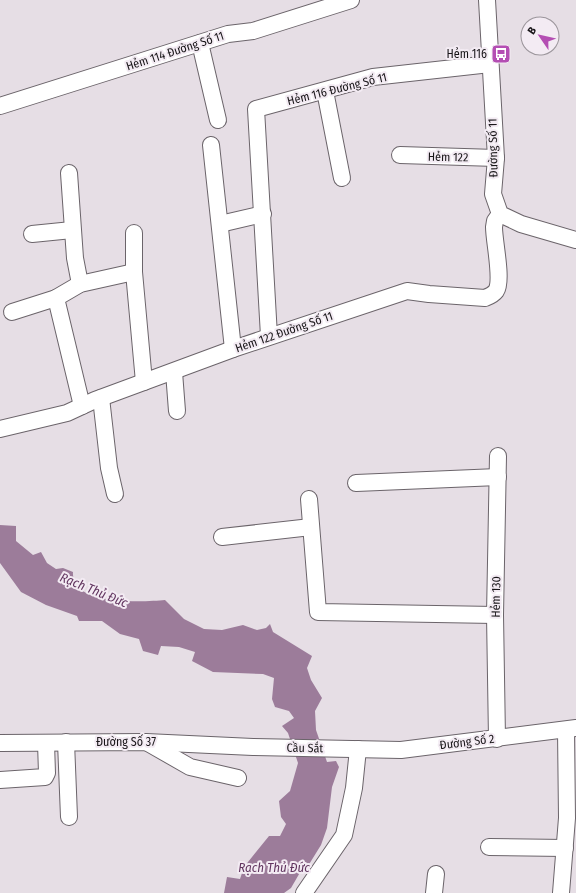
<svg xmlns="http://www.w3.org/2000/svg" width="576" height="893" viewBox="0 0 576 893" font-family="'Fira Sans Condensed',sans-serif">
	<style>
		.water { fill: #9c7c9a }
		.lines { fill: none; stroke-linecap: round; stroke-linejoin: round }
		.minor-casing { stroke: #6b646a; stroke-width: 18 }
		.minor { stroke: #fff; stroke-width: 16 }
		.labels { text-anchor: middle; dominant-baseline: central; stroke-width: 4; stroke-linejoin: round; paint-order: stroke }
		.street-label { font-size: 12px; fill: #191619; stroke: #f3ebf3 }
		.poi-label { font-size: 12px; fill: #191619; stroke: #f3ebf3; text-anchor: end }
		.water-label { font-size: 13px; font-style: italic; fill: #623660; stroke: #f3ebf3 }
	</style>
	<rect width="100%" height="100%" fill="#e6dee5"/>
	<path class="water" d="M0 525 16 526V541L33 555 41 552 47 563 56 569 63 568 73 572C70 606 143 602 165 600L184 619 204 629 222 630 243 625 257 630 266 628 270 624 273 632 312 656 307 668 311 680 322 698 315 711 316 730 327 762 336 761 339 767 332 787 327 828 321 845 308 866 302 869 291 888 284 893H224L227 877 240 879 244 867 269 836H280L286 824 281 817 279 801 290 791 298 763 288 733 282 726 294 718 289 711 275 707 272 699 274 678 263 674 213 672 192 661 195 652 179 647 161 646 158 655 143 651 139 639 120 634 102 621H79L77 616 46 605 21 592 0 563Z"/>
	<g class="lines">
		<defs>
			<g id="minor">
				<polyline points="487,0 496,158 493,194 500,214 521,224 576,240"/>
				<polyline points="200,43 218,120"/>
				<polyline points="325,91 342,178"/>
				<polyline points="0,106 228,34 253,31 351,0"/>
				<polyline points="211,145 233,349"/>
				<polyline points="400,155 496,158"/>
				<polyline points="69,173 75,258 80,284"/>
				<polyline points="220,224 263,214"/>
				<polyline points="134,233 134,272 144,382"/>
				<polyline points="32,234 72,230"/>
				<polyline points="12,312 56,298"/>
				<polyline points="269,336 256,109 373,77 490,64"/>
				<polyline points="174,372 177,411"/>
				<polyline points="101,398 109,468 115,494"/>
				<polyline points="82,406 56,298 80,284 134,272"/>
				<path d="M0 429 67 413 95 400 233 349 407 291 429 294 485 298C490 296 493 295 496 291 503 280 494 242 494 227L495 221 500 214"/>
				<polyline points="356,483 498,477"/>
				<polyline points="309,499 318,612 495,615"/>
				<polyline points="222,537 311,527"/>
				<polyline points="497,739 495,615 498,456"/>
				<polyline points="66,742 69,817"/>
				<polyline points="0,743 146,742 253,747 401,750 576,728"/>
				<polyline points="148,743 190,767 238,778"/>
				<polyline points="0,780 45,777 47,773 46,743"/>
				<polyline points="489,847 565,848"/>
				<polyline points="304,893 344,835 354,788 358,749"/>
				<polyline points="434,893 436,874"/>
				<polyline points="561,893 567,818 566,730"/>
			</g>
		</defs>
		<use href="#minor" class="minor-casing"/>
		<use href="#minor" class="minor"/>
	</g>
	<defs>
		<symbol id="bus-square" viewBox="-11 -11 22 22"><rect x="-9" y="-9" width="18" height="18" rx="4" fill="#b44eb3" stroke="#f3ebf3"/><path d="M-5-6H5V4H4V6H2V4H-2V6H-4V4H-5ZM-3.5-4V0h7V-4ZM-3.5 1.2v1.5H-2V1.2ZM2 1.2v1.5H3.5V1.2Z" fill="#fff"/></symbol>
	</defs>
	<g fill-rule="evenodd">
		<use href="#bus-square" x="490" y="43" width="22" height="22"/>
	</g>
	<g class="labels">
		<g class="street-label">
			<text transform="translate(175 51) rotate(-18)">Hẻm 114 Đường Số 11</text>
			<text transform="translate(337 89) rotate(-14)">Hẻm 116 Đường Số 11</text>
			<text transform="translate(493 148) rotate(-91)">Đường Số 11</text>
			<text transform="translate(448 157) rotate(1)">Hẻm 122</text>
			<text transform="translate(284 332) rotate(-19)">Hẻm 122 Đường Số 11</text>
			<text transform="translate(496 597) rotate(-89)">Hẻm 130</text>
			<text x="126" y="742">Đường Số 37</text>
			<text transform="translate(467 742) rotate(-7)">Đường Số 2</text>
			<text transform="translate(305 748) rotate(1)">Cầu Sắt</text>
		</g>
		<g class="poi-label">
			<text x="487" y="54">Hẻm 116</text>
		</g>
		<g class="water-label">
			<text transform="translate(94 590) rotate(22)">Rạch Thủ Đức</text>
			<text x="274" y="867">Rạch Thủ Đức</text>
		</g>
	</g>
	<g transform="translate(540 36) rotate(304)"><circle r="19" fill="#f3ebf3" stroke="#9c969c"/>
	<path d="M0-3L7 15L0 10L-7 15Z" fill="#b44eb3"/>
	<text y="-6" font-size="11" font-weight="bold" text-anchor="middle" fill="#191619">B</text>
	</g>
</svg>
